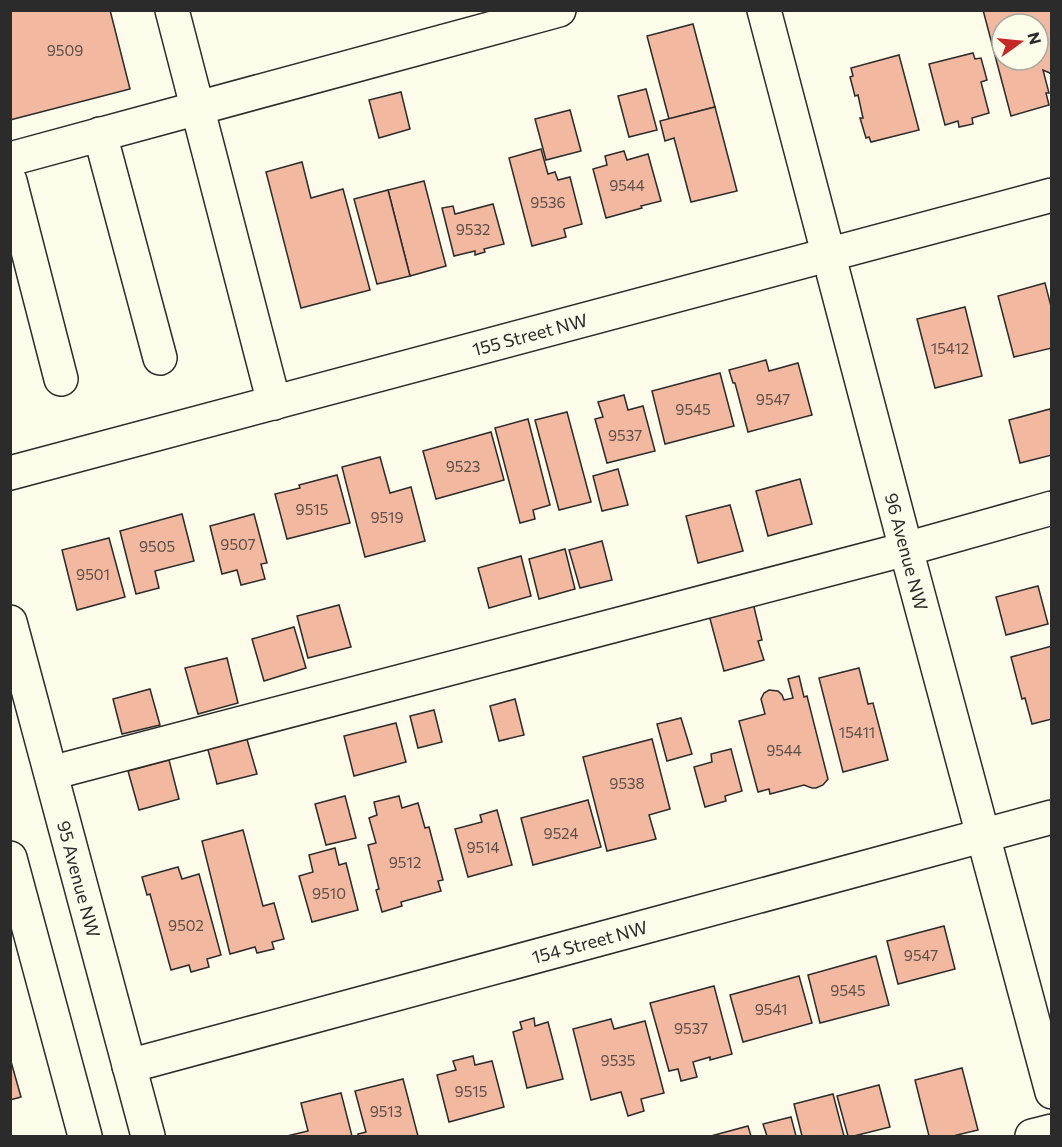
<svg xmlns="http://www.w3.org/2000/svg" width="1062" height="1147" viewBox="0 0 1062 1147" font-family="Commissioner,sans-serif">
	<style>
		.building { fill: #f2b8a0; stroke: #2b2b2b; stroke-width: 1.5; fill-rule: evenodd }
		.lines { fill: none; stroke-linecap: round; stroke-linejoin: round }
		.minor-casing { stroke: #2b2b2b; stroke-width: 36 }
		.major-casing { stroke: #2b2b2b; stroke-width: 36 }
		.minor { stroke: #fdfbea; stroke-width: 33 }
		.major { stroke: #fdfbea; stroke-width: 33 }
		.labels { text-anchor: middle; dominant-baseline: central; stroke-width: 4.5; stroke-linejoin: round; paint-order: stroke }
		.number-label { font-size: 15px; fill: #5d4e48 }
		.street-label { font-size: 18px; fill: #2b2b2b; stroke: #fdfbea }
	</style>
	<rect width="100%" height="100%" fill="#fdfbea"/>
	<g class="building">
		<polygon points="10,10 110,10 130,89 10,120"/>
		<path d="M983 10H1052V74L1043 70 1049 93H1046L1049 105 1011 116ZM1002 24H1038V60H1002Z"/>
		<polygon points="693,24 715,107 669,119 647,36"/>
		<polygon points="973,53 975,59 981,58 987,80 981,82 989,113 972,118 973,124 959,127 958,121 945,125 929,64"/>
		<polygon points="899,55 919,130 871,142 869,137 866,138 860,118 863,118 858,95 855,96 850,77 853,76 851,68"/>
		<polygon points="646,89 657,130 629,137 618,96"/>
		<polygon points="401,92 410,129 379,138 369,100"/>
		<polygon points="715,107 737,191 691,202 674,138 665,141 660,121"/>
		<polygon points="570,110 581,151 546,160 535,119"/>
		<polygon points="541,149 548,174 555,172 558,180 570,177 582,224 564,229 566,237 532,246 509,158"/>
		<polygon points="624,151 627,160 648,154 661,201 641,206 642,208 606,218 593,169 607,165 605,156"/>
		<polygon points="302,162 311,198 343,189 370,290 301,308 266,172"/>
		<polygon points="424,181 446,266 410,276 388,190"/>
		<polygon points="388,190 410,276 377,284 354,199"/>
		<polygon points="493,204 504,244 484,249 485,252 475,255 475,251 454,256 442,208 453,206 455,214"/>
		<polygon points="1045,283 1052,310 1052,348 1014,357 998,296"/>
		<polygon points="965,307 982,376 935,388 917,319"/>
		<polygon points="766,360 769,371 798,363 812,415 748,432 735,383 733,383 729,370"/>
		<polygon points="720,373 734,426 665,444 652,391"/>
		<polygon points="624,395 628,410 643,406 655,451 607,463 595,419 603,417 598,402"/>
		<polygon points="1050,409 1052,416 1052,455 1020,463 1009,420"/>
		<polygon points="567,412 591,502 559,510 535,420"/>
		<polygon points="528,419 550,505 533,510 535,519 520,523 495,428"/>
		<polygon points="491,432 504,480 436,499 423,451"/>
		<polygon points="380,457 390,493 411,487 425,541 365,557 342,467"/>
		<polygon points="618,469 628,505 602,511 593,476"/>
		<polygon points="337,475 350,523 287,539 275,494 300,488 299,485"/>
		<polygon points="800,479 812,524 768,536 756,491"/>
		<polygon points="730,505 743,551 698,563 686,516"/>
		<polygon points="182,514 194,561 155,571 159,588 136,594 120,531"/>
		<polygon points="254,514 267,563 261,564 265,579 241,585 237,570 222,574 210,526"/>
		<polygon points="109,538 125,597 77,610 62,550"/>
		<polygon points="602,541 612,580 580,588 569,550"/>
		<polygon points="565,549 575,589 539,599 529,559"/>
		<polygon points="521,556 531,596 489,608 478,568"/>
		<polygon points="1038,586 1048,624 1006,635 996,597"/>
		<polygon points="753,603 762,640 758,641 764,660 724,671 709,615"/>
		<polygon points="339,605 351,647 308,658 297,616"/>
		<polygon points="294,627 306,668 264,681 252,639"/>
		<polygon points="1052,646 1052,719 1032,724 1025,698 1022,699 1011,657"/>
		<polygon points="227,658 238,703 198,714 185,668"/>
		<polygon points="859,668 868,704 873,703 888,760 843,772 819,678"/>
		<polygon points="799,676 804,697 807,696 828,779 823,785 816,788 812,788 804,785 770,794 769,789 758,792 739,721 765,714 761,699 764,693 769,690 778,691 782,695 784,700 793,698 788,679"/>
		<polygon points="150,689 160,725 122,734 113,699"/>
		<polygon points="515,699 524,735 499,741 490,706"/>
		<polygon points="434,710 442,742 418,748 410,716"/>
		<polygon points="681,718 692,754 667,761 657,724"/>
		<polygon points="396,723 406,762 354,776 344,736"/>
		<polygon points="246,736 257,774 217,784 207,746"/>
		<polygon points="652,739 670,809 649,815 656,839 607,851 583,757"/>
		<polygon points="731,749 742,791 725,796 726,801 705,807 694,767 712,762 711,754"/>
		<polygon points="169,760 179,799 139,810 128,771"/>
		<polygon points="345,796 356,838 326,845 315,804"/>
		<polygon points="399,796 402,808 418,803 425,828 429,827 443,880 438,881 441,891 401,902 402,906 382,912 376,890 379,889 368,845 376,843 369,818 377,815 374,802"/>
		<polygon points="588,800 601,847 533,865 521,818"/>
		<polygon points="497,810 512,865 468,877 455,829 482,822 480,815"/>
		<polygon points="243,830 263,906 274,903 284,939 272,942 274,949 257,953 255,947 230,954 202,841"/>
		<polygon points="335,848 339,865 346,863 358,910 312,922 299,876 313,872 309,855"/>
		<polygon points="178,867 182,879 199,874 221,955 207,959 209,967 191,972 189,965 171,970 150,894 147,895 142,877"/>
		<polygon points="944,926 955,969 898,984 887,941"/>
		<polygon points="876,956 889,1005 820,1023 808,975"/>
		<polygon points="799,976 812,1023 743,1042 730,995"/>
		<polygon points="714,986 732,1054 710,1060 710,1057 693,1062 697,1077 681,1081 678,1069 669,1071 650,1003"/>
		<polygon points="534,1018 535,1026 548,1022 563,1079 527,1088 513,1032 522,1029 520,1022"/>
		<polygon points="611,1019 614,1029 645,1021 664,1093 641,1099 644,1111 628,1116 621,1092 591,1100 573,1029"/>
		<polygon points="473,1056 475,1065 492,1061 504,1107 449,1122 437,1075 456,1070 453,1061"/>
		<polygon points="10,1058 21,1097 10,1100"/>
		<polygon points="962,1068 978,1130 953,1136 929,1136 915,1080"/>
		<polygon points="403,1079 418,1136 358,1136 358,1134 366,1132 355,1091"/>
		<polygon points="879,1085 890,1127 854,1136 848,1136 837,1096"/>
		<polygon points="341,1093 352,1136 287,1136 308,1131 301,1103"/>
		<polygon points="833,1094 844,1136 802,1136 794,1104"/>
		<polygon points="791,1117 796,1136 767,1136 763,1124"/>
		<polygon points="748,1126 751,1136 711,1136"/>
	</g>
	<g class="lines">
		<defs>
			<g id="minor">
				<polyline points="172,10 274,403"/>
				<path id="s1" d="M764 10 906 549 1052 1092"/>
				<polyline points="100,134 160,358"/>
				<polyline points="10,159 559,10"/>
				<polyline points="10,181 61,379"/>
				<path id="s2" d="M10 473 1052 195"/>
				<polyline points="51,773 906,549 1052,508"/>
				<polyline points="10,858 85,1136"/>
				<path id="s3" d="M129 1066 1052 817"/>
				<polyline points="1032,1136 1052,1131"/>
			</g>
			<g id="major">
				<path id="s4" d="M10 622 148 1136"/>
			</g>
		</defs>
		<use href="#minor" class="minor-casing"/>
		<use href="#major" class="major-casing"/>
		<use href="#minor" class="minor"/>
		<use href="#major" class="major"/>
	</g>
	<g class="labels">
		<g class="number-label">
			<text x="65" y="50">9509</text>
			<text x="627" y="185">9544</text>
			<text x="548" y="202">9536</text>
			<text x="473" y="229">9532</text>
			<text x="950" y="348">15412</text>
			<text x="773" y="399">9547</text>
			<text x="693" y="409">9545</text>
			<text x="625" y="435">9537</text>
			<text x="463" y="466">9523</text>
			<text x="312" y="509">9515</text>
			<text x="387" y="517">9519</text>
			<text x="238" y="544">9507</text>
			<text x="157" y="546">9505</text>
			<text x="93" y="574">9501</text>
			<text x="857" y="732">15411</text>
			<text x="784" y="750">9544</text>
			<text x="627" y="783">9538</text>
			<text x="561" y="833">9524</text>
			<text x="483" y="847">9514</text>
			<text x="405" y="862">9512</text>
			<text x="329" y="893">9510</text>
			<text x="186" y="925">9502</text>
			<text x="921" y="955">9547</text>
			<text x="848" y="990">9545</text>
			<text x="771" y="1009">9541</text>
			<text x="691" y="1028">9537</text>
			<text x="618" y="1060">9535</text>
			<text x="471" y="1091">9515</text>
			<text x="386" y="1111">9513</text>
		</g>
		<g class="street-label">
			<text stroke="none"><textPath href="#s2" startOffset="538">155 Street NW</textPath></text>
			<text stroke="none"><textPath href="#s1" startOffset="560">96 Avenue NW</textPath></text>
			<text stroke="none"><textPath href="#s4" startOffset="266">95 Avenue NW</textPath></text>
			<text stroke="none"><textPath href="#s3" startOffset="477">154 Street NW</textPath></text>
		</g>
	</g>
	<rect width="1062" height="1147" fill="none" stroke="#2b2b2b" stroke-width="24"/>
	<g transform="translate(1020 42) rotate(75)"><circle r="28" fill="#fdfbea" stroke="#a9a89e" stroke-width="1.5"/>
	<path d="M0-4.5L10 22L0 15L-10 22Z" fill="#c62828"/>
	<text y="-9" font-size="16" font-weight="bold" text-anchor="middle" fill="#2b2b2b">N</text>
	</g>
</svg>
